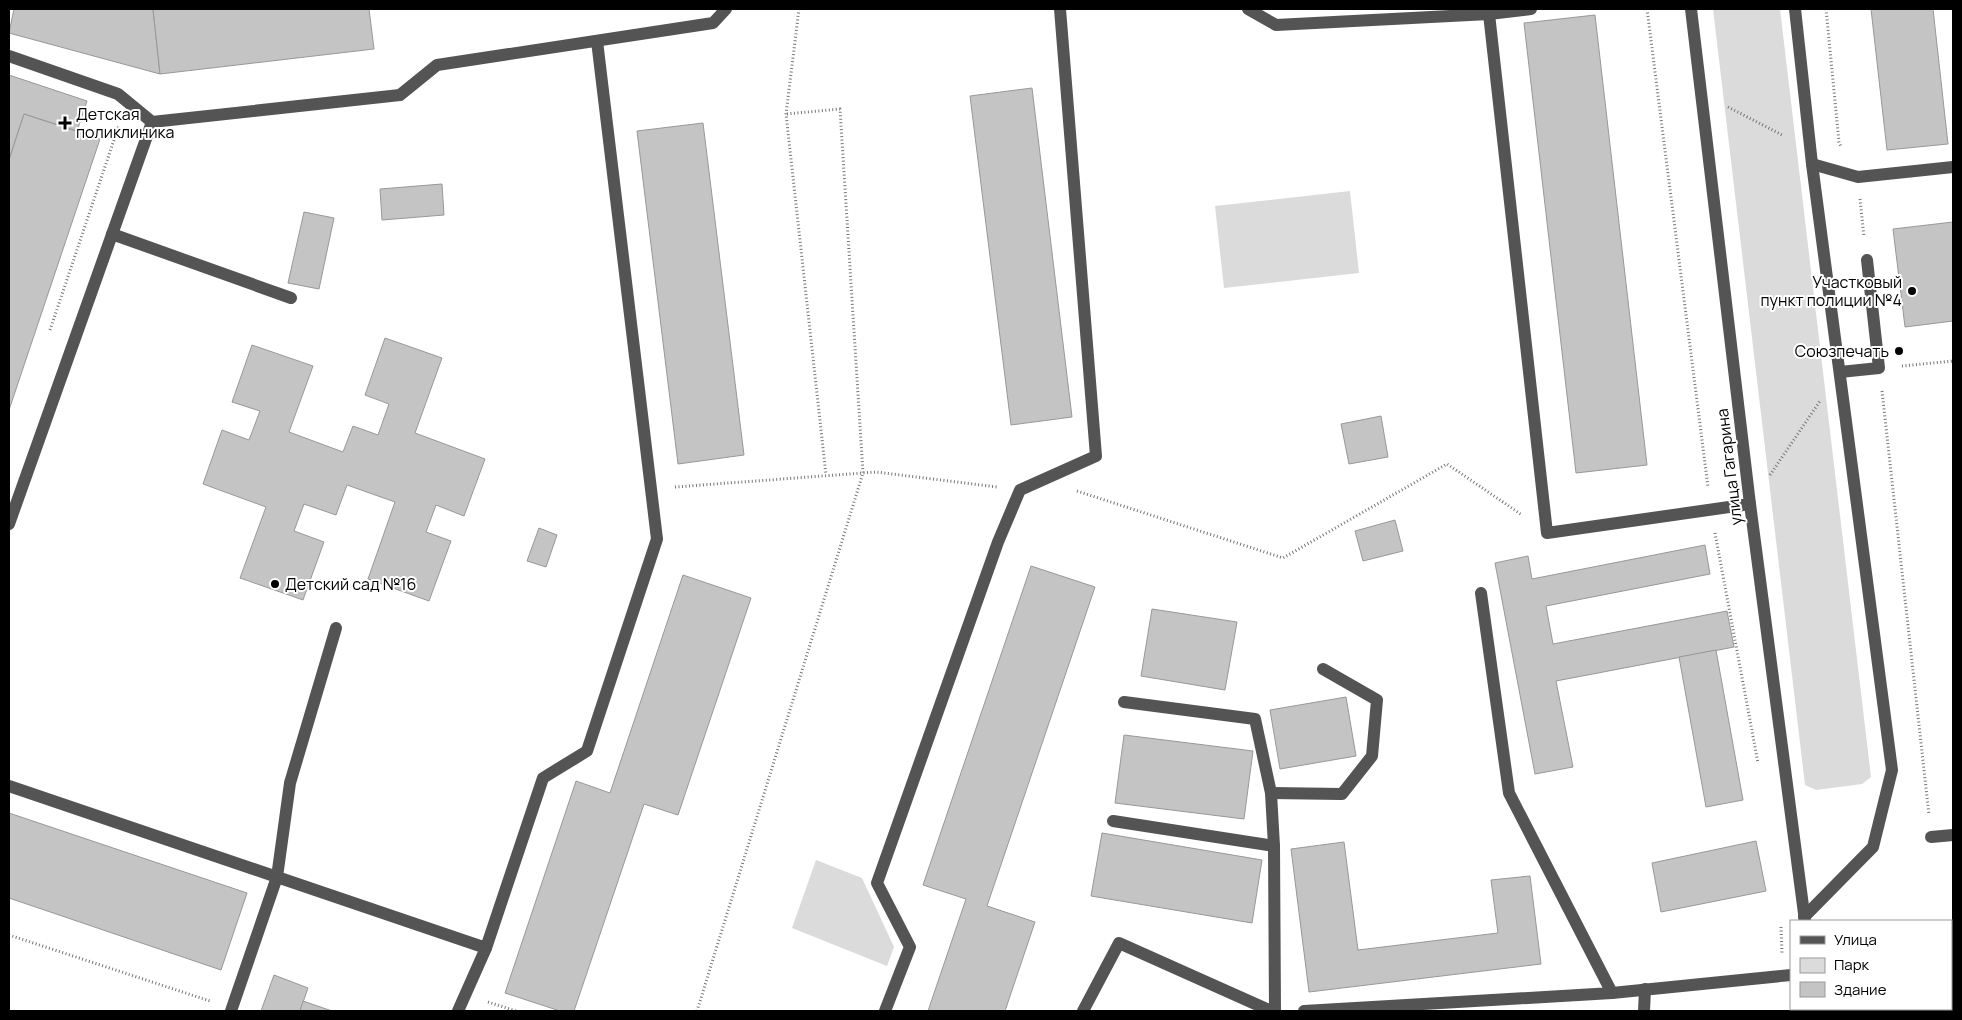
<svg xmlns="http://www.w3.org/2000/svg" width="1962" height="1020" viewBox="0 0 1962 1020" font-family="Manrope,sans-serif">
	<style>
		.green { fill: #dbdbdb }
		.building { fill: #c4c4c4; stroke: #989898 }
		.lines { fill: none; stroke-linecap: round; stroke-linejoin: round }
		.path { stroke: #767676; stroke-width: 3; stroke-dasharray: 1 2.5; stroke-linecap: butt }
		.minor { stroke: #545454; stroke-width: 12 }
		.poi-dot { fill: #000; stroke: #fff; stroke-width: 2 }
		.labels { text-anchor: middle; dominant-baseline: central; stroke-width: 4; stroke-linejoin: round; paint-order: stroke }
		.poi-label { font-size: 16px; fill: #000; stroke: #fff; text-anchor: start }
		.street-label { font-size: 16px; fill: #000; stroke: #fff }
	</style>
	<rect width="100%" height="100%" fill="#fff"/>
	<g class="green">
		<polygon points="1713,9 1780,9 1871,777 1862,784 1816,790 1805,785"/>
		<polygon points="1350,191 1359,273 1224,288 1215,206"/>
		<polygon points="816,860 862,878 894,947 887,966 792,928"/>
	</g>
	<g class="building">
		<polygon points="14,9 153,9 160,74 9,33"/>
		<polygon points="153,9 369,9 374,49 160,74"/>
		<polygon points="1871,9 1933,9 1948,144 1887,150"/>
		<polygon points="1595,15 1647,465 1576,473 1524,23"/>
		<polygon points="9,75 87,101 77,131 24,114 9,160"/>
		<polygon points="1032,88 1072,417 1011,425 970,96"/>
		<polygon points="24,114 100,139 9,410 9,160"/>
		<polygon points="703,123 744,455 678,464 637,131"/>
		<polygon points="442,184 444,215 382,220 380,189"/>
		<polygon points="304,212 334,218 319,289 288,283"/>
		<polygon points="1953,222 1953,321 1905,327 1893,229"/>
		<polygon points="385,338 442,358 415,433 485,459 464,516 436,505 426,532 451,541 429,601 368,579 395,502 347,485 336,515 304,504 294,531 324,542 303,600 240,578 266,507 203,484 222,430 249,440 260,411 232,402 252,345 313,366 289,432 343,452 353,426 378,435 389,404 365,395"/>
		<polygon points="1381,416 1388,457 1349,464 1341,424"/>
		<polygon points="1395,520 1403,551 1363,561 1355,531"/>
		<polygon points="539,528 557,535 546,567 527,561"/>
		<polygon points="1705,545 1710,574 1546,606 1553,644 1727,611 1734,647 1556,681 1573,767 1535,774 1495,563 1528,556 1532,579"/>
		<polygon points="1031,566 1095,587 987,906 1035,922 1005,1011 928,1011 966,899 923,885"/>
		<polygon points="683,575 751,598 678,815 644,804 574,1011 560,1011 505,993 576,781 610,793"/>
		<polygon points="1152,609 1237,622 1225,690 1141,676"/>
		<polygon points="1716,650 1743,800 1706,807 1679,657"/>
		<polygon points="1346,697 1356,756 1280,769 1270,710"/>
		<polygon points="1124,735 1253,751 1244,819 1115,803"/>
		<polygon points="9,813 247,893 221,970 9,898"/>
		<polygon points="1102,833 1262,860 1252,923 1091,896"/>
		<polygon points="1756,841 1766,891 1661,912 1652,863"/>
		<polygon points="1344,842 1358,950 1498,933 1491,880 1530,876 1541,964 1309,992 1291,849"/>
		<polygon points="274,975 308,988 300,1011 261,1011"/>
		<polygon points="303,1001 332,1011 300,1011"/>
	</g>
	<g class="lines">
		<g class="path">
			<polyline points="799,9 786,114 826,475"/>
			<polyline points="1647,9 1708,487"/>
			<polyline points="1826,9 1839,142 1841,147"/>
			<polyline points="1728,107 1784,136"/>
			<polyline points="1860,199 1864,237"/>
			<polyline points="50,330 119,125"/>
			<polyline points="1902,366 1953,361"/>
			<polyline points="1882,391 1929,815"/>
			<polyline points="1770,475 1820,401"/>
			<polyline points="675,487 876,472 997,487"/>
			<polyline points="1077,491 1283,558 1447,464 1522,515"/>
			<polyline points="1715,533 1758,763"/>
			<polyline points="1781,927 1782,953"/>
			<polyline points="9,935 210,1001"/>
			<polyline points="488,1002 516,1011"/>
			<polyline points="697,1011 863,473 840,109 786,114"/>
		</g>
		<g class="minor">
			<polyline points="1248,9 1276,25 1489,14 1531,9"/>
			<polyline points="1691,9 1750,504 1805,921"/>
			<polyline points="1795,9 1812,164 1892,770 1873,847 1804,917"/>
			<polyline points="1489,14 1547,533 1750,504"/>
			<polyline points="9,56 118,94 152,122 400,95 437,65 713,23 726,9"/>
			<polyline points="1812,164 1858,177 1953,167"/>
			<polyline points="112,234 291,298"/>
			<polyline points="1840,372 1879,368 1867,260"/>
			<polyline points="9,524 152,122"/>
			<polyline points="336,628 290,783 277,877 486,948 543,778 587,751 657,539 597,41"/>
			<polyline points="1124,702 1255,719 1271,793 1274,846 1275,1011"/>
			<polyline points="9,786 277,877 231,1011"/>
			<polyline points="1271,793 1342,794 1372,756 1377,700 1323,669"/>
			<polyline points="1113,821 1274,846"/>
			<polyline points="1931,837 1953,835"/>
			<polyline points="1612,993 1791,975"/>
			<polyline points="1951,1006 1953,1005"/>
			<polyline points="1811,1009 1811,1011"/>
			<polyline points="458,1011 486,948"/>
			<polyline points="885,1011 910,947 877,883 998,542 1020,490 1096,456 1060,9"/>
			<polyline points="1083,1011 1119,943 1271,1011"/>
			<polyline points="1304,1011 1612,993 1509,793 1481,593"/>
			<polyline points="1644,1011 1645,989"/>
			<polyline points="1899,1011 1922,1009"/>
		</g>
	</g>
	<g class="poi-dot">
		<path d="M62.5 115.5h5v5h5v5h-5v5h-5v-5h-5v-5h5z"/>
		<circle cx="1912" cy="291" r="5"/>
		<circle cx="1899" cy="351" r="5"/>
		<circle cx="275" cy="584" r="5"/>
	</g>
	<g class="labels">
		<g class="poi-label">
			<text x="76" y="114">Детская<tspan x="76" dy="18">поликлиника</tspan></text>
			<text x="1902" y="282" text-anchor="end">Участковый<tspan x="1902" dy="18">пункт полиции №4</tspan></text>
			<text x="1889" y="351" text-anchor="end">Союзпечать</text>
			<text x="285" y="584">Детский сад №16</text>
		</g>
		<g class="street-label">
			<text transform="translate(1729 467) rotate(-97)">улица Гагарина</text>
		</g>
	</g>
	<rect width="1962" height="1020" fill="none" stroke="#000000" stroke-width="20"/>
	<rect x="1790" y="920" width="162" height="90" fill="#ffffff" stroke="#999999"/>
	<rect x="1800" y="936" width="25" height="8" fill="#545454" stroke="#999999"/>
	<text x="1834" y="945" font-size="15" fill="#000000">Улица</text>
	<rect x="1800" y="958" width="25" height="15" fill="#dbdbdb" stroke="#999999"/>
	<text x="1834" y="970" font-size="15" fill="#000000">Парк</text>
	<rect x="1800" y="982" width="25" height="15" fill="#c4c4c4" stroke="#999999"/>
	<text x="1834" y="995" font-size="15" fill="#000000">Здание</text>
</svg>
